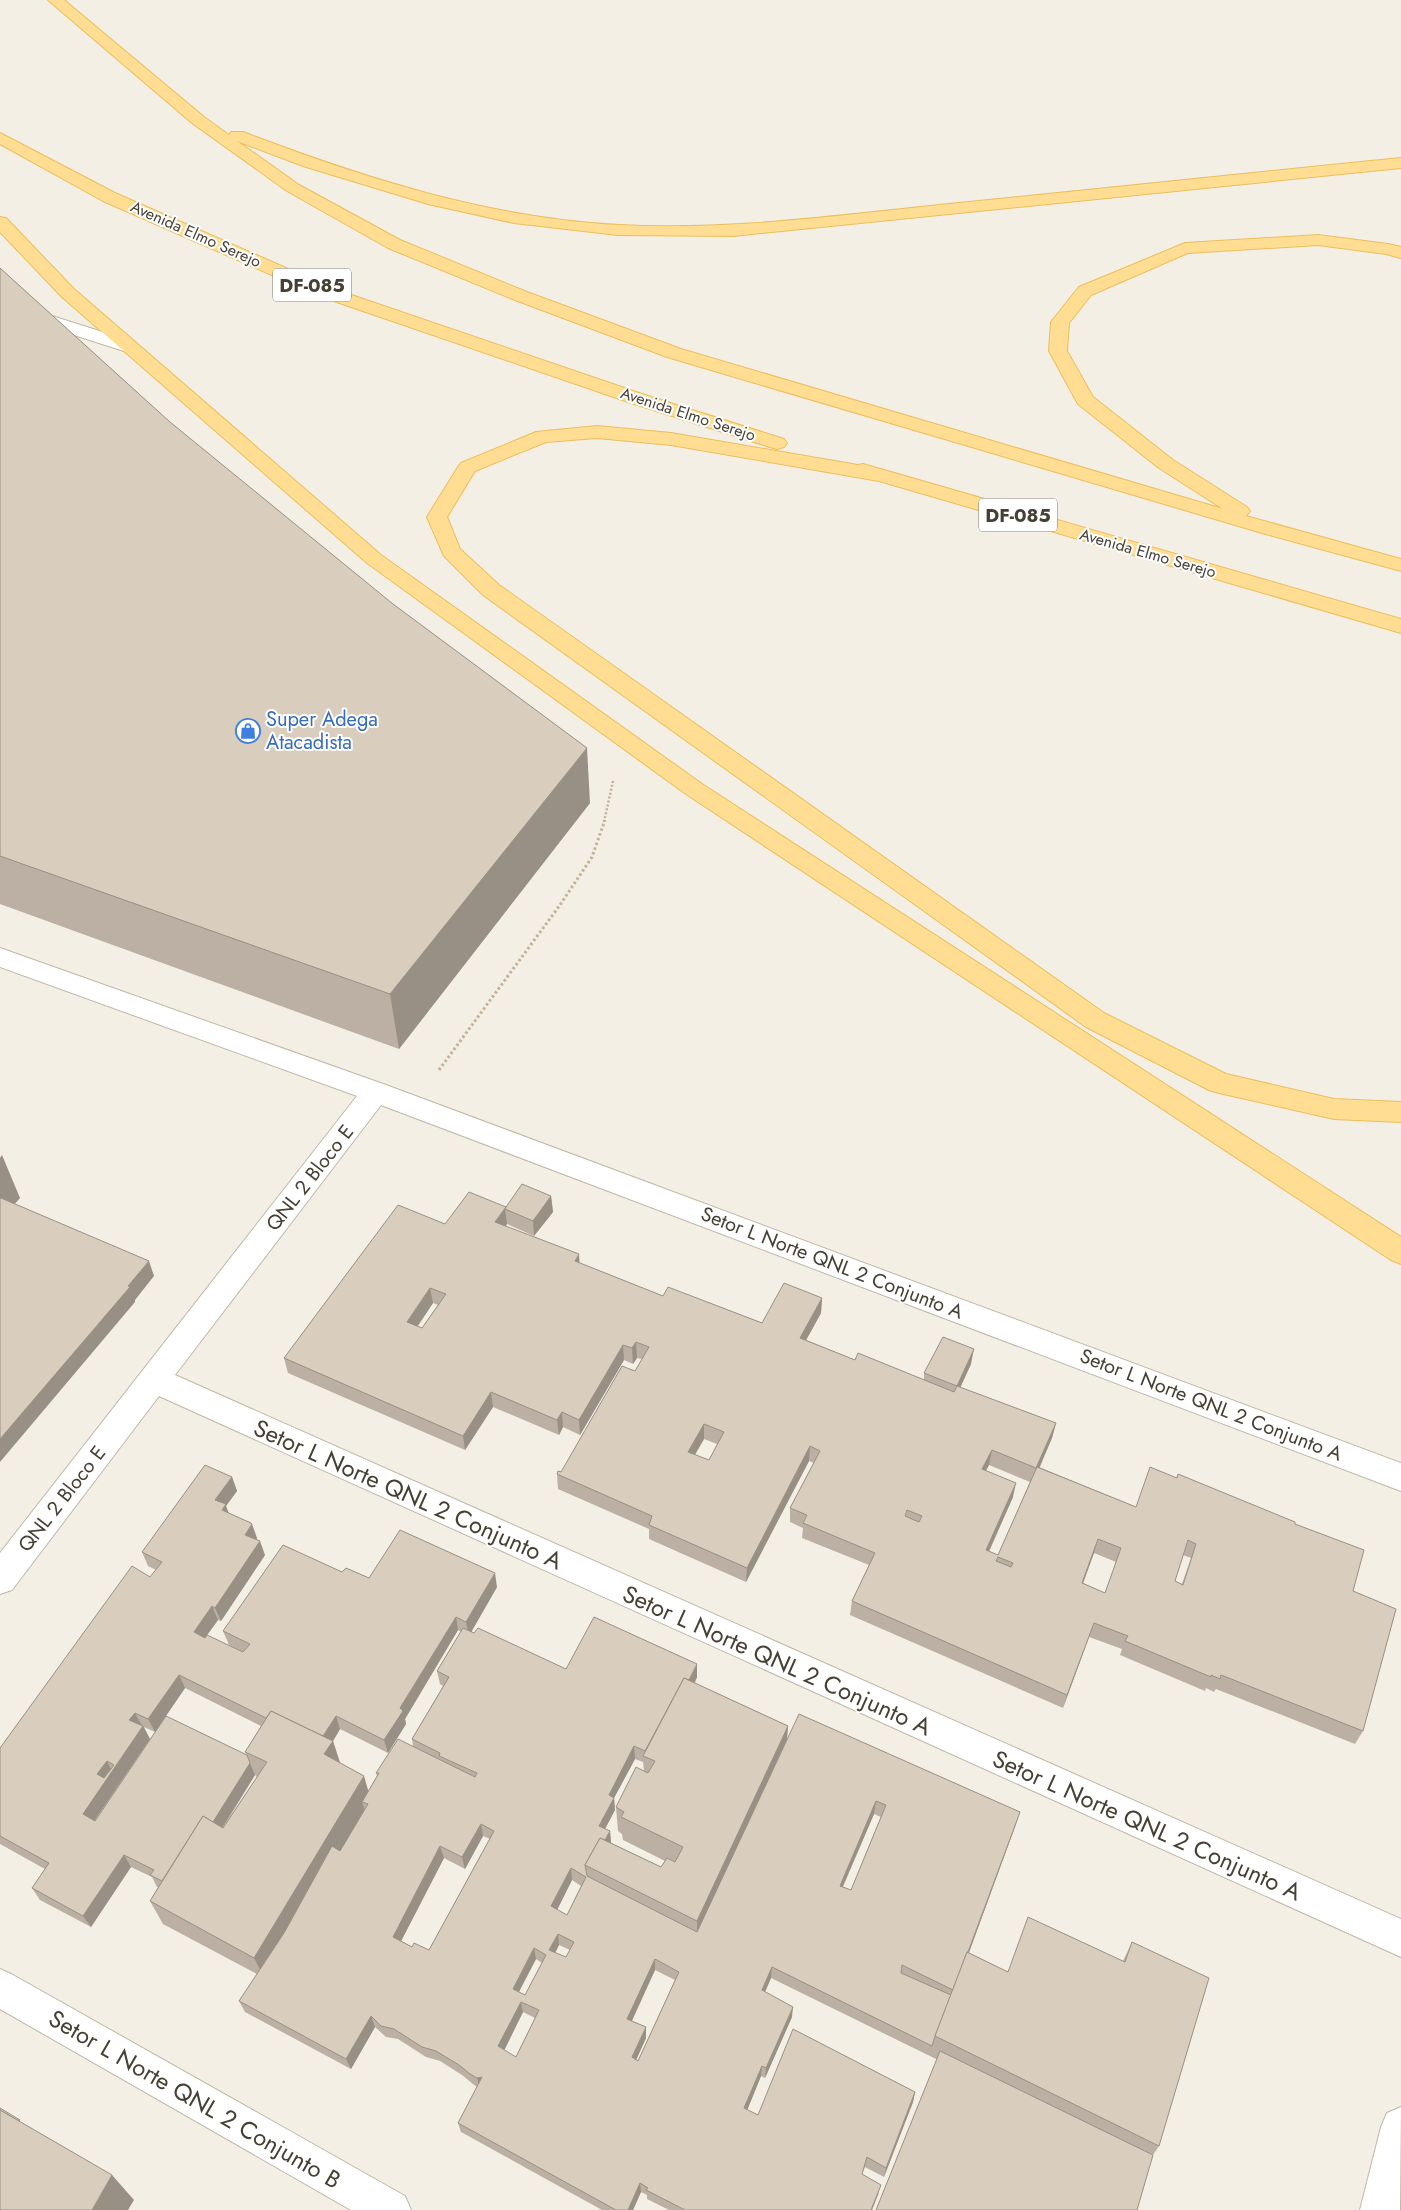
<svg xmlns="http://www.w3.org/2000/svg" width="1401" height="2210" viewBox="0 0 1401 2210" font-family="Jost,sans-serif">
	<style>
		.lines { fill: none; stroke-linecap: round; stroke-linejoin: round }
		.minor-casing { stroke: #c0b7a7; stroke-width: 2 }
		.major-casing { stroke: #ebbe5b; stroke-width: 2 }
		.path-far1 { stroke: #c2b297; stroke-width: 2.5; stroke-dasharray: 2 2; stroke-linecap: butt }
		.path { stroke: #c2b297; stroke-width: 3; stroke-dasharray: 2.5 2.5; stroke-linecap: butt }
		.minor { fill: #fff; fill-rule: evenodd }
		.major { fill: #ffde93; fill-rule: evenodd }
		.wall { fill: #bbb0a3; fill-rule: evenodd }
		.shaded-wall { fill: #989084 }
		.building { fill: #d9cdbd; stroke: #989084; fill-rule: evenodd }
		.labels { text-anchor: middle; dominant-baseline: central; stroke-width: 4; stroke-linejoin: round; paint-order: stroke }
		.far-street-label { font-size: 16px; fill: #463f34; stroke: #fff }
		.shield { fill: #fff; stroke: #7e7971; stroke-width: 1 }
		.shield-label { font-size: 19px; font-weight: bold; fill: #463f34 }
		.shop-label { font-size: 20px; fill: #366cbe; stroke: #fff; text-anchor: start }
		.street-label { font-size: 20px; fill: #463f34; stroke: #fff }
		.near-street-label { font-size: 24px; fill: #463f34; stroke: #fff }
	</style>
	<rect width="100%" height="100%" fill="#f4efe5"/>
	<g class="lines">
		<defs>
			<g id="minor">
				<polygon points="0,304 30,309 134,342 136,346 134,350 127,352 21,318 0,314"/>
				<polygon points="0,948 386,1085 1401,1463 1401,1491 381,1105 175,1375 1401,1919 1401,1957 159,1396 12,1590 0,1594 0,1553 357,1096 0,967"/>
				<polygon points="0,1969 13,1975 405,2196 411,2210 351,2210 0,2009"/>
				<polygon points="1401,2107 1400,2210 1360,2210 1381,2127 1387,2113"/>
			</g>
			<g id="major">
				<path d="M48 0H64L204 117 229 135 231 132H243C363 178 489 218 619 225 730 231 839 215 949 204 1099 189 1250 173 1401 158V168L733 236 618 235 514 223 428 204 303 166 237 141 299 185 400 240 527 292 681 349 1223 509 1159 468 1078 404 1049 351 1051 322 1079 287 1185 243 1318 235 1388 244 1401 247V258L1386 254 1318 245 1188 253 1091 295 1069 323 1067 351 1093 397 1173 460 1247 507 1250 511 1246 516 1401 559V571L1262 533 667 357 515 300 388 248 287 191 192 123Z"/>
				<polygon points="0,133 115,193 334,289 645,395 784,439 787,443 784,447 777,449 770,447 631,403 322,297 103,201 0,144"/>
				<polygon points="0,217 6,218 74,289 381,555 702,784 1401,1237 1401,1264 1391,1260 686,794 367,563 62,297 0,232"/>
				<polygon points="597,426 671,433 858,465 863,464 1401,619 1401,633 879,481 671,445 597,438 546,442 475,471 447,517 460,549 499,585 1104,1013 1226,1074 1334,1099 1401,1102 1401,1122 1334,1119 1219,1093 1209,1090 1086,1027 483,595 444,556 427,517 458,467 461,463 536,432"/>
			</g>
		</defs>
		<use href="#minor" class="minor-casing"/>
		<use href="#major" class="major-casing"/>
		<polyline class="path-far1" points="604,822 613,781"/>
		<polyline class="path" points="439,1070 560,905 592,857 605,820"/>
		<use href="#minor" class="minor"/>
		<use href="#major" class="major"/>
	</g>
	<g class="wall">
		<polygon points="0,268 590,803 399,1049 0,904"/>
		<path d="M551 1196 553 1212 534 1236 507 1224 506 1226 579 1263 663 1296 762 1323 822 1298 821 1313 806 1340 855 1360 924 1380V1373L971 1364 960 1388 1056 1423 1052 1438 1039 1467 1136 1507 1176 1478 1178 1474 1295 1524 1353 1591 1363 1731 1355 1744 1216 1689 1214 1692 1206 1688 1205 1691 1120 1655 1122 1649 1089 1637 1063 1708 850 1615 852 1601 869 1565 802 1538 803 1528 790 1522V1508L814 1463 809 1461 746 1582 649 1539V1529L558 1489 557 1474 561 1472 635 1371 642 1359 637 1358 633 1364 624 1360 580 1435 563 1427 559 1435 493 1407 465 1450 288 1373 284 1358 445 1224 506 1207ZM433 1303 438 1305 422 1328 418 1326ZM704 1439 717 1444 709 1460 695 1455ZM989 1465 1030 1482 998 1555 989 1552 1013 1497 986 1470ZM1094 1553 1116 1562 1105 1593 1083 1583ZM1183 1555 1191 1558 1182 1584 1175 1581Z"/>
		<path d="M232 1477 237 1491 226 1506 228 1512 257 1538 256 1540 265 1555 221 1621 218 1620 205 1638 243 1652 229 1645 223 1631 342 1572 369 1578 497 1587 471 1632 566 1669 697 1677 695 1683 788 1726 787 1739 1016 1824 969 1953 1008 1972 1123 1961 1132 1942 1159 2146 1153 2155 936 2059 771 1978 765 1992 792 2017 765 2078 761 2076 747 2110 758 2115 915 2092 913 2102 884 2177 865 2167 862 2174 879 2193 872 2210H669L647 2199V2195L641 2192 633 2210H602L461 2132 458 2123 477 2087 473 2084 462 2075 440 2061 426 2057 398 2039 386 2037 375 2027 351 2069 245 2012 239 2001 257 1974 163 1924 150 1901 158 1887H157L152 1877 131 1867 91 1927 40 1900 32 1888 45 1869 0 1844V1748L156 1570 148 1566 142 1552ZM458 1630 461 1632 437 1671 440 1684 443 1686 412 1739 413 1746 376 1773 377 1776 368 1791 340 1763 333 1741 340 1729 388 1753 406 1724 405 1719ZM185 1688 261 1726 245 1752 247 1755 94 1820 150 1739 144 1727 155 1732ZM635 1759 643 1762 644 1771 616 1807 618 1831 622 1834 623 1840 665 1861 661 1867 611 1843 610 1831 605 1829 615 1810 614 1798ZM255 1775 257 1777 223 1828ZM874 1814 881 1817 851 1890 843 1887ZM483 1836 490 1839 429 1950 412 1947 401 1941 444 1858 465 1869ZM572 1880 581 1886 567 1915 557 1910ZM559 1945 570 1950 566 1957 555 1953ZM536 1959 542 1963 525 1995 519 1992ZM655 1970 675 1980 638 2061 636 2060 646 2038V2027L632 2021ZM523 2012 535 2018 516 2057 504 2050Z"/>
	</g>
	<g class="shaded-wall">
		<polygon points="587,748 590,803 399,1049 390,994"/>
		<polygon points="2,1155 20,1198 0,1221 0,1158"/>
		<polygon points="551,1196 553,1212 534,1236 533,1221"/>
		<polygon points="505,1209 507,1224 497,1237 495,1222"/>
		<polygon points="579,1254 580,1270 575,1261"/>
		<polygon points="149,1261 154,1276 135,1300 135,1302 0,1462 0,1439"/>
		<polygon points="430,1288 433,1303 410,1337 407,1322"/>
		<polygon points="822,1298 821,1313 799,1353 800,1338"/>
		<polygon points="636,1342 637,1358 633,1364 632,1348"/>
		<polygon points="623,1345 624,1360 580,1435 579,1420"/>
		<polygon points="974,1349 971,1364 954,1401 957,1386"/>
		<polygon points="491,1392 493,1407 465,1450 463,1436"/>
		<polygon points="562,1412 563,1427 559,1435 557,1420"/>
		<polygon points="1056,1423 1052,1438 1033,1483 1036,1468"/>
		<polygon points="704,1424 704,1439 688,1466 688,1452"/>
		<polygon points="810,1446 809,1461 746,1582 747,1568"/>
		<polygon points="992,1450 989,1465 979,1483 982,1469"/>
		<polygon points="232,1477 237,1491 226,1506 231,1519 215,1500"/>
		<polygon points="1016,1483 1013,1497 983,1564 986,1550"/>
		<polygon points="252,1524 257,1538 250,1549 245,1535"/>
		<polygon points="1098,1539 1094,1553 1078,1597 1082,1583"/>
		<polygon points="260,1541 265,1555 221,1621 215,1608"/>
		<polygon points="495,1573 497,1587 469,1636 466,1622"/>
		<polygon points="212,1606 218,1620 199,1646 194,1632"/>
		<polygon points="456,1617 458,1630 405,1719 406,1724 388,1753 384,1740 400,1708"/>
		<polygon points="1094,1623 1089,1637 1063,1708 1067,1695"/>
		<polygon points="697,1664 697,1677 654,1761 651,1753"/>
		<polygon points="179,1675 185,1688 155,1732 148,1719"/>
		<polygon points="135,1713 142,1726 129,1720"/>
		<polygon points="336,1716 340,1729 333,1741 341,1766 324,1754 319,1744"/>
		<polygon points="143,1726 150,1739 91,1826 83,1814 97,1774 107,1761 112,1771"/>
		<polygon points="788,1726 786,1751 697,1943 697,1921"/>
		<polygon points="634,1746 635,1759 614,1798 615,1810 600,1838 599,1826 609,1795"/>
		<polygon points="250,1763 255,1775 178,1898 172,1886"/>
		<polygon points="364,1776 371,1800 362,1802 365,1811 265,1979 254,1958"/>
		<polygon points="876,1801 874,1814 838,1897 840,1886"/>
		<polygon points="1020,1812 1016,1824 951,2001 954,1990"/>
		<polygon points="481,1824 483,1836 465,1869 462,1857"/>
		<polygon points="610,1831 611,1843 591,1868"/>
		<polygon points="440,1846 444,1858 397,1949 393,1937"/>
		<polygon points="124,1855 131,1867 91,1927 83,1916"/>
		<polygon points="571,1868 572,1880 553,1918 551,1906"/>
		<polygon points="558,1934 559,1945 551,1961 549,1950"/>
		<polygon points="534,1948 536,1959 515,1999 513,1989"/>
		<polygon points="655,1959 655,1970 628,2029 627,2019"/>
		<polygon points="772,1967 771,1978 761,2001 762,1990"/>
		<polygon points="521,2002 523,2012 501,2057 498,2046"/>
		<polygon points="793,2007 792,2017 765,2078 766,2068"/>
		<polygon points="371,2016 375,2027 351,2069 346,2059"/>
		<polygon points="646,2027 646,2038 633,2067 632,2057"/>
		<polygon points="762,2066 761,2076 744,2118 744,2108"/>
		<polygon points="482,2077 480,2088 477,2078"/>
		<polygon points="915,2092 913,2102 884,2177 886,2168"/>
		<polygon points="112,2175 134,2200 128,2210 92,2210"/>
		<polygon points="640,2183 641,2192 633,2210 628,2210"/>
		<polygon points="881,2185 872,2210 871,2210"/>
	</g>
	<g class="building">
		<polygon points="0,268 170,422 393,604 587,748 390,994 0,856"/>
		<path d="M522 1184 551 1196 533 1221 505 1209 506 1207 495 1222 579 1254 575 1261 663 1296 668 1287 762 1323 784 1283 822 1298 800 1338 855 1360 858 1353 954 1392 957 1386 1056 1423 1036 1468 992 1450 982 1469 1016 1483 986 1550 998 1555 1037 1467 1136 1507 1150 1467 1177 1478 1178 1474 1295 1522V1524L1364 1550 1353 1591 1396 1609 1363 1731 1221 1675 1220 1679 1211 1675V1677L1125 1641 1128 1636 1094 1623 1067 1695 852 1601 875 1553 803 1523 807 1515 790 1508 820 1451 810 1446 747 1568 649 1525 652 1516 557 1474 558 1471 561 1472 622 1366 635 1371 649 1347 636 1342 632 1348 623 1345 579 1420 562 1412 557 1420 491 1392 463 1436 284 1358 398 1205 445 1224 469 1192 506 1207ZM430 1288 446 1294 422 1328 407 1322ZM704 1424 724 1432 709 1460 688 1452ZM907 1510 922 1516 919 1522 905 1516ZM1098 1539 1121 1548 1105 1593 1082 1583ZM1188 1540 1196 1544 1183 1585 1175 1581ZM998 1557 1013 1563 1011 1567 996 1561Z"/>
		<polygon points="0,1198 1,1198 149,1261 128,1286 130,1287 0,1439"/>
		<polygon points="943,1337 974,1349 957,1386 924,1373"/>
		<path d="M205 1465 232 1477 215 1500 226 1504 222 1510 251 1523 252 1524 245 1535 260 1541 215 1608 212 1606 194 1632 205 1638 207 1635 243 1652 250 1644 223 1631 283 1545 342 1572 346 1568 369 1578 400 1530 495 1573 466 1622 456 1617 400 1708 403 1711 384 1740 336 1716 323 1736 271 1711 266 1718 179 1675 148 1719 135 1713 129 1720 143 1726 83 1814 95 1821 166 1716 247 1755 250 1763 213 1822 203 1816 162 1881 150 1875 154 1870 124 1855 83 1916 32 1888 49 1863 0 1836V1748L132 1566 150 1577 162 1562 142 1552ZM107 1761 114 1765 104 1778 97 1774Z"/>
		<path d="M594 1617 697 1664 689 1680 684 1678 645 1751 634 1746 609 1795 614 1798 599 1826 610 1831 605 1840 600 1838 585 1865 587 1876 697 1932 799 1714 1020 1812 968 1952H967L953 1990 902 1965 901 1973 951 1995 935 2036 932 2046 772 1967 762 1990 793 2007 766 2068 762 2066 744 2108 758 2115 793 2029 915 2092 886 2168 867 2157 862 2174 881 2185 871 2210H685L646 2190 648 2188 640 2183 628 2210H616L458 2123 482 2077 477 2078 470 2074 459 2065 436 2051 422 2047 394 2029 381 2026 371 2016 346 2059 239 2001 284 1933 332 1846 340 1851 368 1804 362 1802 379 1773H376L398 1739 475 1777 477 1773 439 1756 440 1753 412 1739 449 1677 437 1671 463 1628 474 1633 478 1628 566 1669ZM876 1801 886 1805 851 1890 840 1886ZM481 1824 494 1831 429 1950 414 1943 412 1947 393 1937 440 1846 462 1857ZM571 1868 586 1877 567 1915 551 1906ZM558 1934 574 1942 566 1957 549 1950ZM534 1948 546 1955 525 1995 513 1989ZM655 1959 679 1972 638 2061 632 2057 646 2027 627 2019ZM521 2002 539 2010 516 2057 498 2046Z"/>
		<polygon points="684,1678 788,1726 697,1921 585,1865 600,1838 661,1867 667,1858 675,1862 683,1847 621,1817 624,1812 616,1807 636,1767 648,1773 655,1761 643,1756"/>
		<polygon points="271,1711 333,1741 324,1754 364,1776 254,1958 150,1901 203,1816 223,1828 267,1762 245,1752"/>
		<polygon points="1028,1917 1125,1962 1132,1942 1209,1978 1159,2146 935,2036 967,1952 1008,1972"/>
		<polygon points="940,2051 1153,2155 1137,2210 876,2210"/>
		<polygon points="0,2108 20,2120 19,2121 0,2110"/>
		<polygon points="0,2110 112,2175 92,2210 0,2210"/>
	</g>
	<defs>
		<symbol id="shop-ring" viewBox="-11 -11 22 22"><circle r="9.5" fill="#fff" stroke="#3f7fe0" stroke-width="1.5"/><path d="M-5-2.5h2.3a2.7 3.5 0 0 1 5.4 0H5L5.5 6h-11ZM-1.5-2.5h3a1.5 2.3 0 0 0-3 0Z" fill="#3f7fe0"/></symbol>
	</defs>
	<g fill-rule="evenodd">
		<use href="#shop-ring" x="234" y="717" width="28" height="28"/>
	</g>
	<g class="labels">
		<g class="far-street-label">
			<text transform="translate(196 234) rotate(24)">Avenida Elmo Serejo</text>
			<text transform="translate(688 414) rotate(18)">Avenida Elmo Serejo</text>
			<text transform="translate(1148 553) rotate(16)">Avenida Elmo Serejo</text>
		</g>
		<g class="shield">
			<rect x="273" y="268.5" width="78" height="33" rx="4"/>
			<rect x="979" y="498.5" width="78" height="33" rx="4"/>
		</g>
		<g class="shield-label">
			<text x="312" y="285">DF-085</text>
			<text x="1018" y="515">DF-085</text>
		</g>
		<g class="shop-label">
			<text x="266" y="719">Super Adega<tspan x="266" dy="23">Atacadista</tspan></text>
		</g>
		<g class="street-label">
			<text transform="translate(310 1178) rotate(-52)">QNL 2 Bloco E</text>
			<text transform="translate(832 1263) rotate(21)">Setor L Norte QNL 2 Conjunto A</text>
			<text transform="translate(1211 1405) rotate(21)">Setor L Norte QNL 2 Conjunto A</text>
			<text transform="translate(62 1499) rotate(-52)">QNL 2 Bloco E</text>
		</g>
		<g class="near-street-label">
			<text transform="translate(408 1494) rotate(24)">Setor L Norte QNL 2 Conjunto A</text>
			<text transform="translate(777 1660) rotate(24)">Setor L Norte QNL 2 Conjunto A</text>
			<text transform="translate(1147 1825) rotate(24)">Setor L Norte QNL 2 Conjunto A</text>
			<text transform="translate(195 2099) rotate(30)">Setor L Norte QNL 2 Conjunto B</text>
		</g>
	</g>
</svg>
